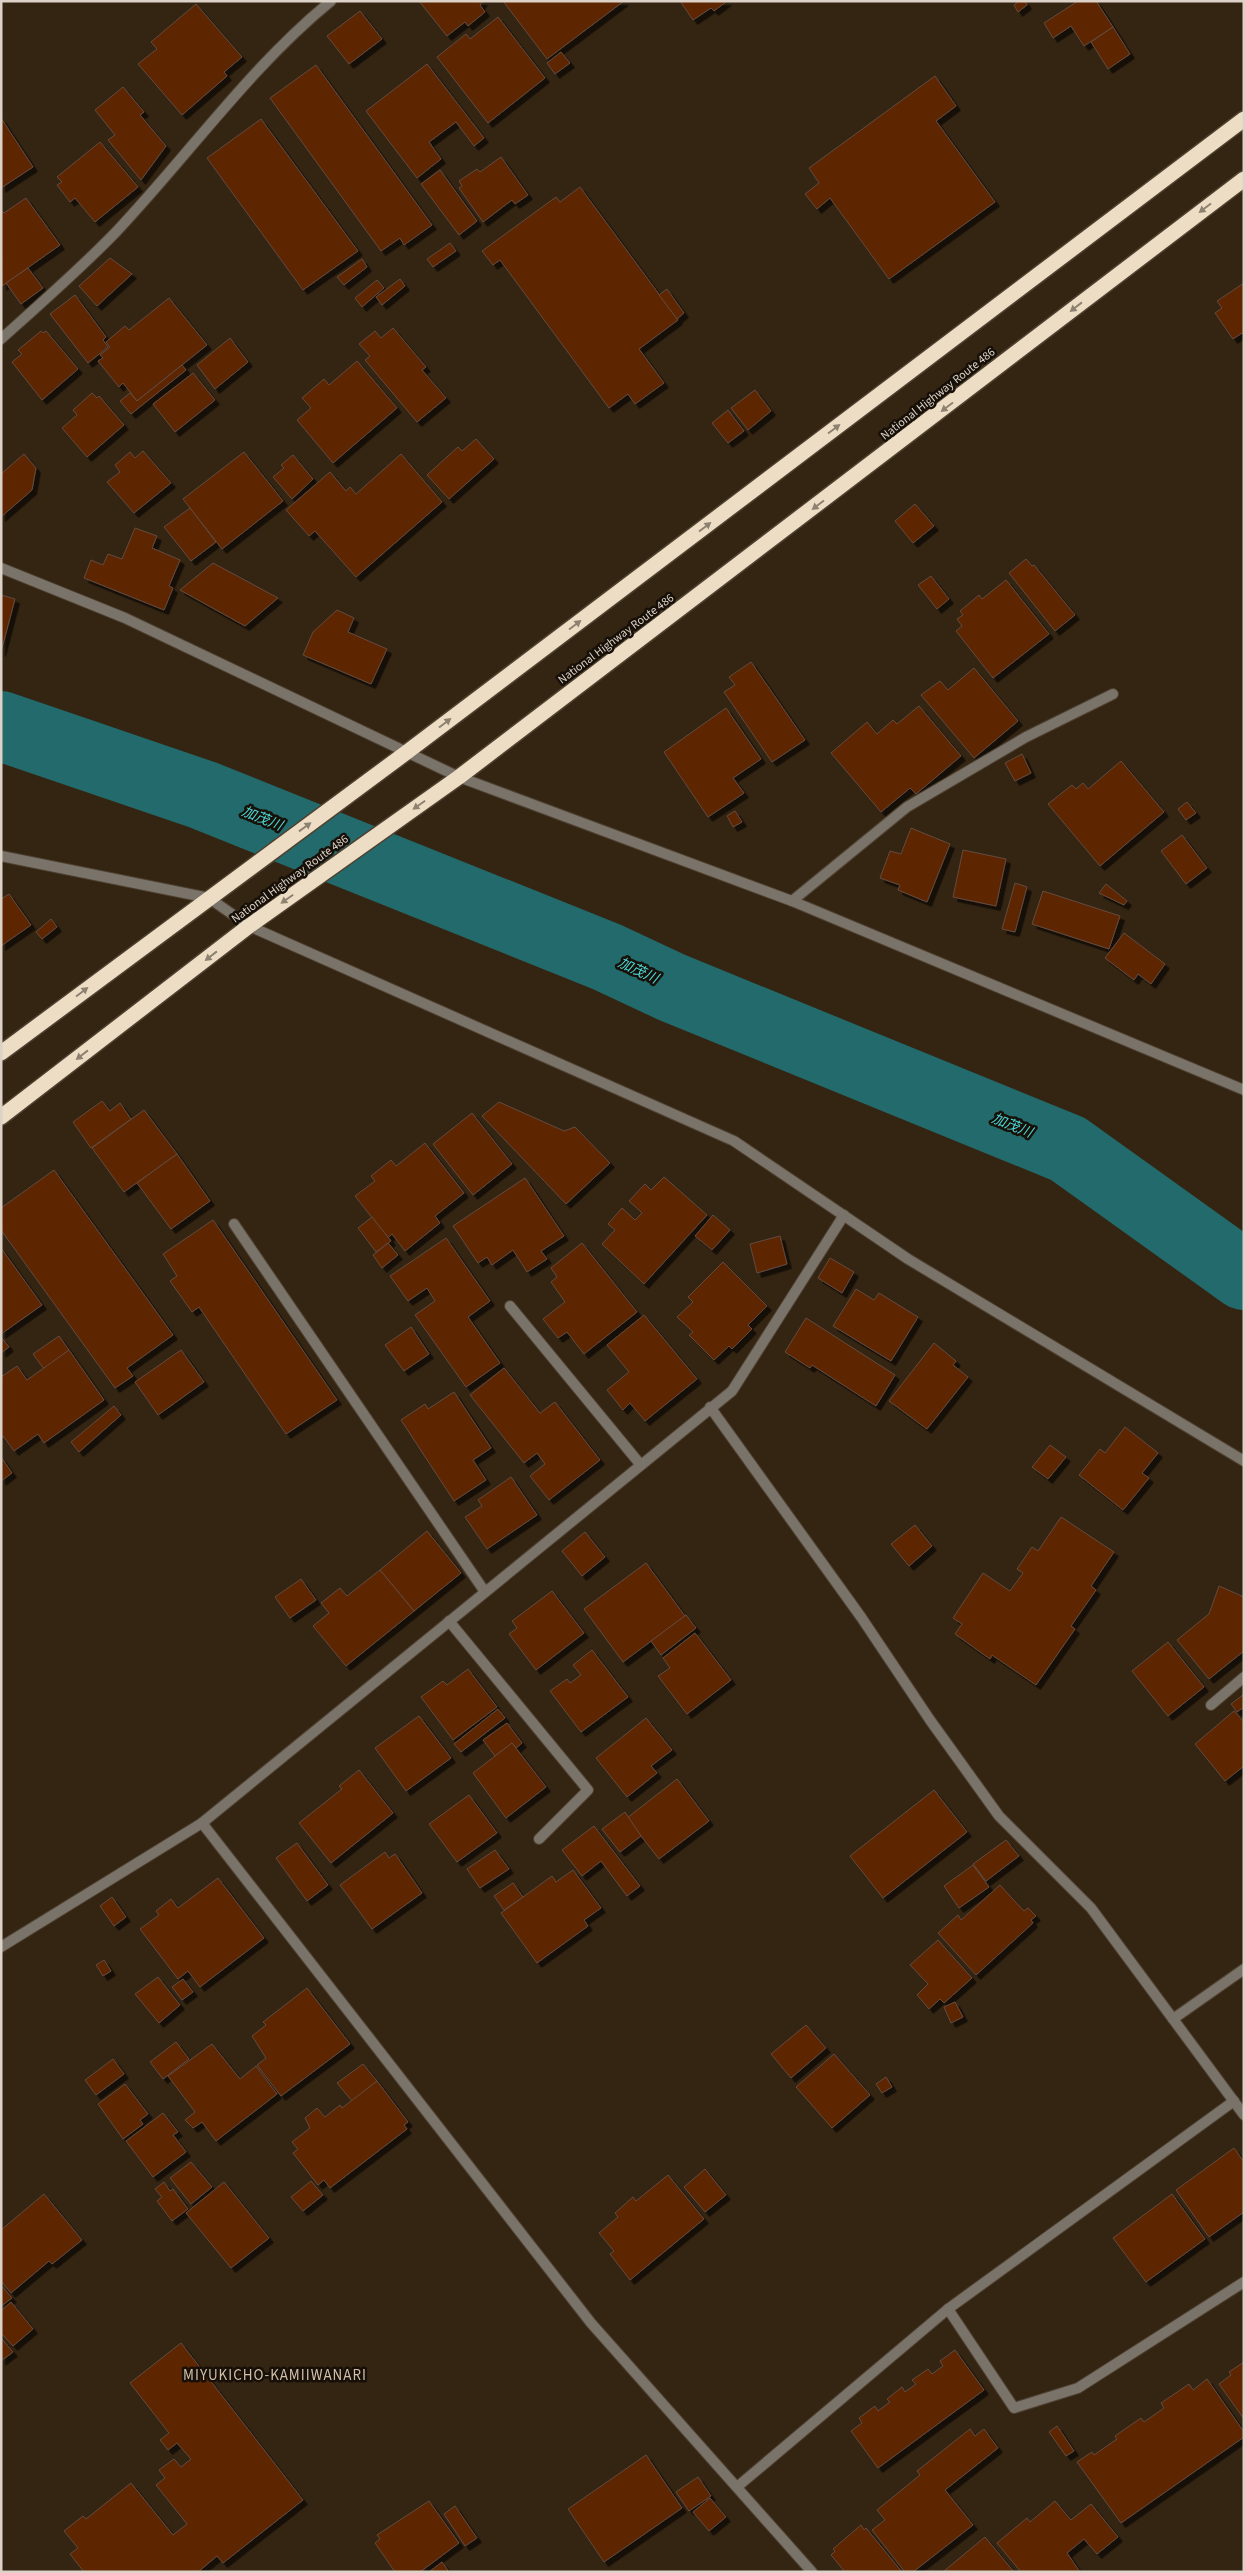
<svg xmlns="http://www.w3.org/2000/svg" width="1245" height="2573" viewBox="0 0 1245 2573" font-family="'Source Sans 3','Noto Sans JP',sans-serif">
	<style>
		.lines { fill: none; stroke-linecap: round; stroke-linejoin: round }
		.river { stroke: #226a6b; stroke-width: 70 }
		.building { fill: #5d2501; stroke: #634b40; filter: url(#shadow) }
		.lane-casing { stroke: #4f4130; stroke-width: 12 }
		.street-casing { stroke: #4f4130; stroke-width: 12 }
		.highway-casing { stroke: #4f4130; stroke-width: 18 }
		.lane { stroke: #7a736a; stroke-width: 10 }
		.street { stroke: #7a736a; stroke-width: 10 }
		.highway { stroke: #edddc5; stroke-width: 15 }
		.oneway { fill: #8d8170 }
		.labels { text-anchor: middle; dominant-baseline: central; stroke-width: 5; stroke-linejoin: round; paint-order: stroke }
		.street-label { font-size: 12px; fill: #dcd2c8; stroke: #171008 }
		.water-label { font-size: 14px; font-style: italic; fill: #4bd7d7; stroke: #171008 }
		.quarter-label { font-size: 15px; letter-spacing: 1px; fill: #d3bfa9; stroke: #171008 }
	</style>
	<defs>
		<filter id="shadow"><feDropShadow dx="4.5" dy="4.5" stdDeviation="0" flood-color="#0009"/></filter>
	</defs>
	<rect width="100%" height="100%" fill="#342513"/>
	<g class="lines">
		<polyline class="river" points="1,726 203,795 607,957 671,987 1068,1149 1244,1275"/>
	</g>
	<g class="building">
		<polygon points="419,1 483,1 480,5 485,12 468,26 465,22 447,36"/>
		<polygon points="503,1 624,1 547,59"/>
		<polygon points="680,1 727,1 714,11 711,8 693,20"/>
		<polygon points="1019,1 1025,1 1027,5 1018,12 1014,5"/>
		<polygon points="1078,1 1096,1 1113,27 1084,46 1071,26 1053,38 1044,23"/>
		<polygon points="196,4 242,57 224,72 227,76 182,115 138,64 157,49 151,42"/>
		<polygon points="360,11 382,39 349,64 327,36"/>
		<polygon points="498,17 545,78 488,123 437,57 466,34 470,39"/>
		<polygon points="1113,27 1130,54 1108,69 1091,42"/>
		<polygon points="561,52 570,63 555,74 547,63"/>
		<polygon points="427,64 484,138 474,146 456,122 429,142 441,159 417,178 366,111"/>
		<polygon points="316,65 432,225 404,245 400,238 381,251 270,98"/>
		<polygon points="935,76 956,106 936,121 995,202 889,279 830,198 817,209 805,194 819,183 809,168"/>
		<polygon points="123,87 144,112 140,115 166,146 141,180 108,140 115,135 95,110"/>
		<polygon points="1,118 33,167 1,188"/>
		<polygon points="261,119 358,251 303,290 207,158"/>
		<polygon points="100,142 138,187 95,222 75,198 70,202 57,185 62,182 57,177"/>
		<polygon points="501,157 528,195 515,204 512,200 483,222 459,188 462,186 459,181 477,169 480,172"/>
		<polygon points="440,170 477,221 459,235 421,184"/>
		<polygon points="580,187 678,320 639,349 664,383 635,404 628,394 609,408 500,260 493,265 482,251 556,197 560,202"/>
		<polygon points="26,198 60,245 2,286 1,210 4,213"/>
		<polygon points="450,243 456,251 433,267 427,259"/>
		<polygon points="110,258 132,274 97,306 79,286"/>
		<polygon points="362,259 367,267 344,285 337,277"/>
		<polygon points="28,268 43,288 21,304 6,283"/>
		<polygon points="400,279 405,286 382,305 376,297"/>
		<polygon points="377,280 384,288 362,307 355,298"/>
		<polygon points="1244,283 1244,335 1242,333 1233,339 1215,313 1222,308 1217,301"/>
		<polygon points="667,289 684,313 677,319 659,295"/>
		<polygon points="75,295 106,337 103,340 108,347 88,363 50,314"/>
		<polygon points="169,298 207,345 137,401 123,383 119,387 98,361 103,358 100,355 110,347 106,342 125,326 129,330"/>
		<polygon points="393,328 426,367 422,370 446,398 417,422 365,360 370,356 359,344 375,331 381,338"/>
		<polygon points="41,331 43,333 46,331 78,369 42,400 12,362 22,354 18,350"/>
		<polygon points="230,338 248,362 215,389 197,365"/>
		<polygon points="357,361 397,408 333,463 297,420 311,408 302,398 324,379 329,385"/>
		<polygon points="182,365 186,370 131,414 120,401 130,393 137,401"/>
		<polygon points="193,373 215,400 175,432 153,404"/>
		<polygon points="755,390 771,411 748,430 731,408"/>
		<polygon points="92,393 97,398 99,396 124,425 87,457 62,428 77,415 73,410"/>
		<polygon points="728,410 744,431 728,443 712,423"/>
		<polygon points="476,439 494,459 449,499 427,475 458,447 462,451"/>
		<polygon points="143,451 171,483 134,513 107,482 120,472 115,465 130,452 135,458"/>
		<polygon points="244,452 283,501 222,549 183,499"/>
		<polygon points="24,454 36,468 32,490 1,517 1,474"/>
		<polygon points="401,454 442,502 356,577 315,531 309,536 286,510 330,472 346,491 350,487 356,494"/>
		<polygon points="293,455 313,479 292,499 273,477 284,468 281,465"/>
		<polygon points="915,504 934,526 913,543 895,521"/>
		<polygon points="190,508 216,542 191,561 164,527"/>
		<polygon points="135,528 157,536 152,548 180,560 169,586 173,588 164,610 84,578 91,560 103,565 108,554 122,559"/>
		<polygon points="1026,559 1032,566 1034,565 1075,615 1055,631 1009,573"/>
		<polygon points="213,563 278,598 245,626 180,590"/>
		<polygon points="931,576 949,599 937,609 918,585"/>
		<polygon points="1006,580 1049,634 993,678 956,631 962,626 957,619 963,615 960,611 979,595 982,599"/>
		<polygon points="1,595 15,599 1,652"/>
		<polygon points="337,610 354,618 348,632 387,649 371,684 303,655 313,632"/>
		<polygon points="751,662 805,740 772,762 724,692 735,685 729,677"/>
		<polygon points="974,668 1018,721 974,758 921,695 940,681 948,690"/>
		<polygon points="919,706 961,756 916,794 910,788 881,812 831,753 867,722 877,734 893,720 897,724"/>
		<polygon points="726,708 761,759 733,778 744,793 708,817 664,752"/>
		<polygon points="1022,754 1031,773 1015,781 1005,763"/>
		<polygon points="1121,761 1164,812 1100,866 1048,804 1072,785 1076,789 1083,783 1088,789"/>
		<polygon points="1187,802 1196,813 1186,820 1178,809"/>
		<polygon points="735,811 742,822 733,827 727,816"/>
		<polygon points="911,828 950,844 927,902 898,890 900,885 880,878 890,851 901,854"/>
		<polygon points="1182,835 1207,868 1186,884 1161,851"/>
		<polygon points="963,850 1006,859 996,906 953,897"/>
		<polygon points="1015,883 1027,887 1015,932 1002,929"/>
		<polygon points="1106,884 1127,901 1124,905 1099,893"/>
		<polygon points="1043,891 1120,916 1109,949 1032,924"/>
		<polygon points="9,894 31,925 1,946 1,899"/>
		<polygon points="51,919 57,927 42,939 36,932"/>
		<polygon points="1124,933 1165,964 1151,984 1138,974 1134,980 1105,958"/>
		<polygon points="102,1101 110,1111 120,1103 131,1119 91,1148 73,1122"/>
		<polygon points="499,1102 564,1131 575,1127 610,1163 566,1204 482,1116"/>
		<polygon points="144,1110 177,1154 124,1192 92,1148"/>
		<polygon points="472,1113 512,1164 473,1195 433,1144"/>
		<polygon points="425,1143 464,1193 435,1216 440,1223 405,1251 392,1234 388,1238 355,1196 375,1181 371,1176 391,1160 396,1166"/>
		<polygon points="177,1154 210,1201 171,1229 137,1183"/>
		<polygon points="54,1170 173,1335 127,1368 133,1376 115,1388 1,1230 1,1208"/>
		<polygon points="664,1177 707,1215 644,1284 602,1244 615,1230 608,1224 622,1208 635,1220 642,1213 629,1201 645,1184 651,1190"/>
		<polygon points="525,1178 564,1236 541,1251 547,1259 527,1272 513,1250 492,1265 487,1257 478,1263 453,1226"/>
		<polygon points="713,1215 730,1230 712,1250 695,1236"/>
		<polygon points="372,1217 391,1241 376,1252 358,1228"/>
		<polygon points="213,1220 337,1400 286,1434 199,1307 192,1312 170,1281 177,1276 163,1254"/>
		<polygon points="780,1236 787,1264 757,1273 750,1244"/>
		<polygon points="446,1238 490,1301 468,1317 500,1363 466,1387 415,1315 435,1301 427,1288 408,1301 390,1276"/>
		<polygon points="388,1243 398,1255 382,1268 373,1255"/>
		<polygon points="582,1243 637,1312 584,1354 567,1332 558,1338 543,1319 565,1302 551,1282 557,1277 551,1268"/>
		<polygon points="1,1248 42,1305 1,1334"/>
		<polygon points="830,1258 854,1272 842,1293 818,1278"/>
		<polygon points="723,1262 767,1306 748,1325 752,1329 732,1349 729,1346 714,1360 689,1335 693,1332 677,1317 693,1302 688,1297"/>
		<polygon points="856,1289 874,1300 879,1293 918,1317 891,1361 833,1326"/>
		<polygon points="644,1315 697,1379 645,1421 630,1403 623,1410 607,1390 629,1372 607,1345"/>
		<polygon points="806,1318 895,1375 876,1406 812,1365 810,1368 785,1352"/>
		<polygon points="411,1327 429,1354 404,1371 385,1345"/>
		<polygon points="59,1336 69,1350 44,1369 33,1354"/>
		<polygon points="1,1337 9,1347 1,1353"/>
		<polygon points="934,1343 956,1361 953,1365 968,1377 927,1429 889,1401"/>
		<polygon points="69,1350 104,1400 44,1443 38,1434 14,1451 3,1436 1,1437 1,1377 17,1366 27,1380"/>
		<polygon points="181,1350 204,1382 158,1415 135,1382"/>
		<polygon points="504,1368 540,1413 555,1402 600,1460 549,1500 530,1476 545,1464 537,1453 524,1463 470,1395"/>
		<polygon points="454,1392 491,1448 473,1460 486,1480 454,1501 401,1420 425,1404 428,1409"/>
		<polygon points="114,1406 121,1415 79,1452 71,1442"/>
		<polygon points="1125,1427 1158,1453 1142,1473 1149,1478 1123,1510 1079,1475 1100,1449 1105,1453"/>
		<polygon points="1050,1445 1066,1457 1048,1479 1032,1467"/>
		<polygon points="1,1457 12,1473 1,1481"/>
		<polygon points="511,1477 537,1515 487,1549 465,1517 482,1506 478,1500"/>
		<polygon points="1061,1517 1114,1552 1091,1586 1096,1590 1071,1626 1075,1629 1036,1685 992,1655 990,1659 955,1634 962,1624 953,1618 983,1573 1010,1591 1023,1573 1017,1569 1032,1547 1038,1551"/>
		<polygon points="915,1525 932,1546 909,1566 891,1544"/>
		<polygon points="427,1531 461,1573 414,1611 380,1570"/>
		<polygon points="585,1532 605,1557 582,1576 562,1551"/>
		<polygon points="646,1563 685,1616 623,1662 584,1609"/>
		<polygon points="380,1570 414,1611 346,1666 313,1626 329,1613 321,1603 340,1588 347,1596"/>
		<polygon points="301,1579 316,1600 290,1618 275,1597"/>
		<polygon points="1219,1586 1244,1597 1244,1651 1209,1679 1177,1640 1209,1614"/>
		<polygon points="552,1591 584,1633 536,1670 509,1634 517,1628 512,1621"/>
		<polygon points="686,1615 696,1628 661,1655 651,1641"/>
		<polygon points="695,1633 731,1680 687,1714 658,1676 670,1668 663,1658"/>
		<polygon points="1168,1642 1204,1687 1168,1716 1132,1671"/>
		<polygon points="592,1650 628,1697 581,1732 550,1691 567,1679 570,1683 581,1675 573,1665"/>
		<polygon points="468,1669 497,1707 453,1740 421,1697 443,1681 447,1685"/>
		<polygon points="1244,1694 1244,1707 1237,1712 1231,1704"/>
		<polygon points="498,1709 505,1718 461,1752 454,1744"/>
		<polygon points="1234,1711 1244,1722 1244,1766 1225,1781 1195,1744"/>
		<polygon points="419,1716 451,1758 406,1791 375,1748"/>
		<polygon points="646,1718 672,1750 651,1766 657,1773 627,1797 596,1758"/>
		<polygon points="507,1723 522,1743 516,1748 512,1743 495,1756 483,1740"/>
		<polygon points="512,1743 546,1787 506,1818 473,1773"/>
		<polygon points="359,1770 393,1813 331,1863 299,1823 342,1789 339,1786"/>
		<polygon points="677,1779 709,1821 659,1859 627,1818"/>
		<polygon points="934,1790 967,1832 883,1898 850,1856"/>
		<polygon points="469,1795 497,1833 457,1862 429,1824"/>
		<polygon points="625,1812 641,1836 620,1852 602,1829"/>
		<polygon points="594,1826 640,1886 627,1896 601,1861 582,1876 562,1850"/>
		<polygon points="1006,1840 1019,1856 986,1881 973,1864"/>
		<polygon points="297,1843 328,1885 307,1901 276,1858"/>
		<polygon points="495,1850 509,1869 480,1888 467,1869"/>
		<polygon points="385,1852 389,1858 395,1854 422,1893 372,1929 340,1885"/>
		<polygon points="973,1865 989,1887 959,1908 944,1886"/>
		<polygon points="573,1870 601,1908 584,1920 588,1926 537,1963 501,1913 552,1876 556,1882"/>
		<polygon points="218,1878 264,1938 200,1987 188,1971 178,1979 140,1929 159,1915 156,1911 171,1899 178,1908"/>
		<polygon points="513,1883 523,1897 504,1910 494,1896"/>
		<polygon points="1000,1885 1024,1911 1028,1908 1036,1916 1031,1920 1033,1923 976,1975 938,1933 958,1915 961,1920"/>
		<polygon points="112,1897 126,1917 114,1926 100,1906"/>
		<polygon points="938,1940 972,1978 944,2003 940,1999 929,2009 917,1995 928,1984 910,1965"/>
		<polygon points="104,1960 111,1971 103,1976 96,1965"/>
		<polygon points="158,1977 180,2005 159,2023 135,1994"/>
		<polygon points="183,1979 193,1992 182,2000 172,1987"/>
		<polygon points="307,1988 350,2044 281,2096 257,2065 266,2058 252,2036 266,2025 263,2022"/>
		<polygon points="955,2002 963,2017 951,2023 944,2007"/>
		<polygon points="806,2025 826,2048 791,2078 771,2054"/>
		<polygon points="176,2042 189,2059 163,2079 150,2062"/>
		<polygon points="212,2044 240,2079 256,2066 277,2094 216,2141 202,2122 193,2128 185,2120 195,2112 168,2076"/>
		<polygon points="834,2054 870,2095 832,2128 796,2087"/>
		<polygon points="113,2059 124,2074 96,2095 85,2080"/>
		<polygon points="363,2064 377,2081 352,2101 337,2083"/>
		<polygon points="886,2077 892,2087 882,2093 876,2084"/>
		<polygon points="377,2081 408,2122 404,2125 407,2129 330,2188 324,2180 318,2185 293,2153 298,2149 292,2142 310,2128 305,2118 317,2108 325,2117 340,2105 342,2108"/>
		<polygon points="125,2084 148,2114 140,2120 143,2124 123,2139 98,2104"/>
		<polygon points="163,2113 178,2132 173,2135 186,2152 153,2177 126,2141"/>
		<polygon points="1234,2148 1244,2162 1244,2212 1209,2237 1176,2190"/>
		<polygon points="191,2162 212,2187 191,2204 170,2178"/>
		<polygon points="705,2169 726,2195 705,2212 684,2187"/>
		<polygon points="668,2175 704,2219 630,2280 610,2254 614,2251 599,2233 618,2217 615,2213 633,2197 636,2201"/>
		<polygon points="311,2181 323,2195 303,2211 291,2197"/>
		<polygon points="164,2182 170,2191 173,2189 188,2209 172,2221 157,2201 162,2197 155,2189"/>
		<polygon points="224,2182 269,2238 231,2268 186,2213"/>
		<polygon points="44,2194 82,2240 52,2264 49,2261 11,2293 1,2281 1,2230"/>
		<polygon points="1172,2194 1205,2239 1146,2282 1113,2238"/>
		<polygon points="1,2285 12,2298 1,2306"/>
		<polygon points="11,2302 33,2329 13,2346 1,2333 1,2311"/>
		<polygon points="1,2338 13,2352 1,2361"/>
		<polygon points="181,2343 303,2500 223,2563 217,2556 198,2572 84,2572 70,2554 78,2548 64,2531 83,2516 86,2519 131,2483 173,2535 187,2524 156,2485 165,2478 159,2470 174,2459 181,2467 191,2459 177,2443 168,2450 160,2440 169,2433 130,2383"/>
		<polygon points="955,2350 984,2390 878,2468 851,2431 862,2423 859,2418 875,2406 878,2411 890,2402 887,2399 902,2387 905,2392 916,2384 912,2380 928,2369 932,2374 943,2366 940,2361"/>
		<polygon points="1244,2362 1244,2419 1219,2384 1231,2375 1229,2372"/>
		<polygon points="1207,2379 1244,2432 1244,2437 1121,2523 1077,2462 1092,2452 1094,2455 1117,2439 1115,2436 1141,2418 1144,2422 1164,2408 1161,2403 1189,2384 1193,2390"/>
		<polygon points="1057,2426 1074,2451 1066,2456 1049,2432"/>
		<polygon points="970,2429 975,2436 984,2429 998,2448 945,2490 973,2525 913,2572 905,2572 872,2530 885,2520 877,2510 920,2475 917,2471"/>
		<polygon points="646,2455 682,2508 604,2562 568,2509"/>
		<polygon points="698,2477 711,2496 689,2511 676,2492"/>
		<polygon points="710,2498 726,2517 709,2531 693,2512"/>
		<polygon points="429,2501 459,2543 420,2572 395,2572 375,2543 380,2539 377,2535"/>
		<polygon points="1055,2501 1071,2520 1091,2504 1118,2537 1097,2554 1084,2539 1067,2553 1080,2572 1021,2572 997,2543 1027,2518 1030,2522"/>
		<polygon points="455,2506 477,2538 465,2546 444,2514"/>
		<polygon points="861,2525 864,2530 866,2528 902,2572 845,2572 831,2555 835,2551 833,2549"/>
		<polygon points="985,2537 1014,2572 944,2571"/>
		<polygon points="442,2562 449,2572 429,2572"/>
	</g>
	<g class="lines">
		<defs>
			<g id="lane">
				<polyline points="234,1224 485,1592"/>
				<polyline points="948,2309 1014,2408 1078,2388 1244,2282"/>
			</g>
			<g id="street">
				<path d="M1 339C39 305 79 270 115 233 188 156 249 68 331 1"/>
				<polyline points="1,568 125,618 459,777 792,901 1244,1090"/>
				<polyline points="1,856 209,898 249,926 734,1141 908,1259 1244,1461"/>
				<polyline points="792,901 907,807 1026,737 1113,694"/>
				<polyline points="510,1306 640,1464"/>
				<polyline points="710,1407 861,1617 930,1720 999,1816 1091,1908 1244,2115"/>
				<polyline points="449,1621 588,1790 539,1839"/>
				<polyline points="1211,1705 1244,1677"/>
				<polyline points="202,1823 591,2323 812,2572"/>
				<polyline points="1,1947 202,1823 732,1391 844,1215"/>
				<polyline points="1173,2019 1244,1969"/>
				<polyline points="737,2487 948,2309 1234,2101"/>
			</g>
			<g id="highway">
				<polyline points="1,1053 407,752 1244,119"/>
				<polyline points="1,1117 249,926 459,777 1244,179"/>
			</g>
		</defs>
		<use href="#lane" class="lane-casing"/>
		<use href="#street" class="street-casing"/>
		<use href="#highway" class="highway-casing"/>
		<use href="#lane" class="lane"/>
		<use href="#street" class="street"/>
		<use href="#highway" class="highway"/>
	</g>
	<defs><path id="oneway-solid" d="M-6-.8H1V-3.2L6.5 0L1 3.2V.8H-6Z" transform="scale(1.25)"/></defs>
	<g class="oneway">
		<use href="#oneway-solid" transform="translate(1205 208) rotate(143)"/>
		<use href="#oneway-solid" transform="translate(1076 307) rotate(142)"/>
		<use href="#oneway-solid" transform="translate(947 407) rotate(143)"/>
		<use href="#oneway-solid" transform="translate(834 429) rotate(-37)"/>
		<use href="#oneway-solid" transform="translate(818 505) rotate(143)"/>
		<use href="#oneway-solid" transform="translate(705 527) rotate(-37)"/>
		<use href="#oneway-solid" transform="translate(575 625) rotate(-37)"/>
		<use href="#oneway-solid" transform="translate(445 723) rotate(-37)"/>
		<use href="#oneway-solid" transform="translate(419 805) rotate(145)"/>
		<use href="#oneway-solid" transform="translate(305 827) rotate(-36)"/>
		<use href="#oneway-solid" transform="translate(287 899) rotate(145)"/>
		<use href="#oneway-solid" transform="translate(211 956) rotate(142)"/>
		<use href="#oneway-solid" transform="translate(82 992) rotate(-37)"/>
		<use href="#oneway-solid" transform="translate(82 1055) rotate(142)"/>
	</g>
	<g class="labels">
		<g class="street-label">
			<text transform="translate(938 394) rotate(-38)">National Highway Route 486</text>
			<text transform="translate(616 639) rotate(-37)">National Highway Route 486</text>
			<text transform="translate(290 879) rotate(-36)">National Highway Route 486</text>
		</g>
		<g class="water-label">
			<text transform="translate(262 819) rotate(22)">加茂川</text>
			<text transform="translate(638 971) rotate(25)">加茂川</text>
			<text transform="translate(1012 1126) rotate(22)">加茂川</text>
		</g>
		<g class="quarter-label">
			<text x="275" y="2375">MIYUKICHO-KAMIIWANARI</text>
		</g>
	</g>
	<rect width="1245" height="2573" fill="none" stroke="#dcd2c8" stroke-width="5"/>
</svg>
